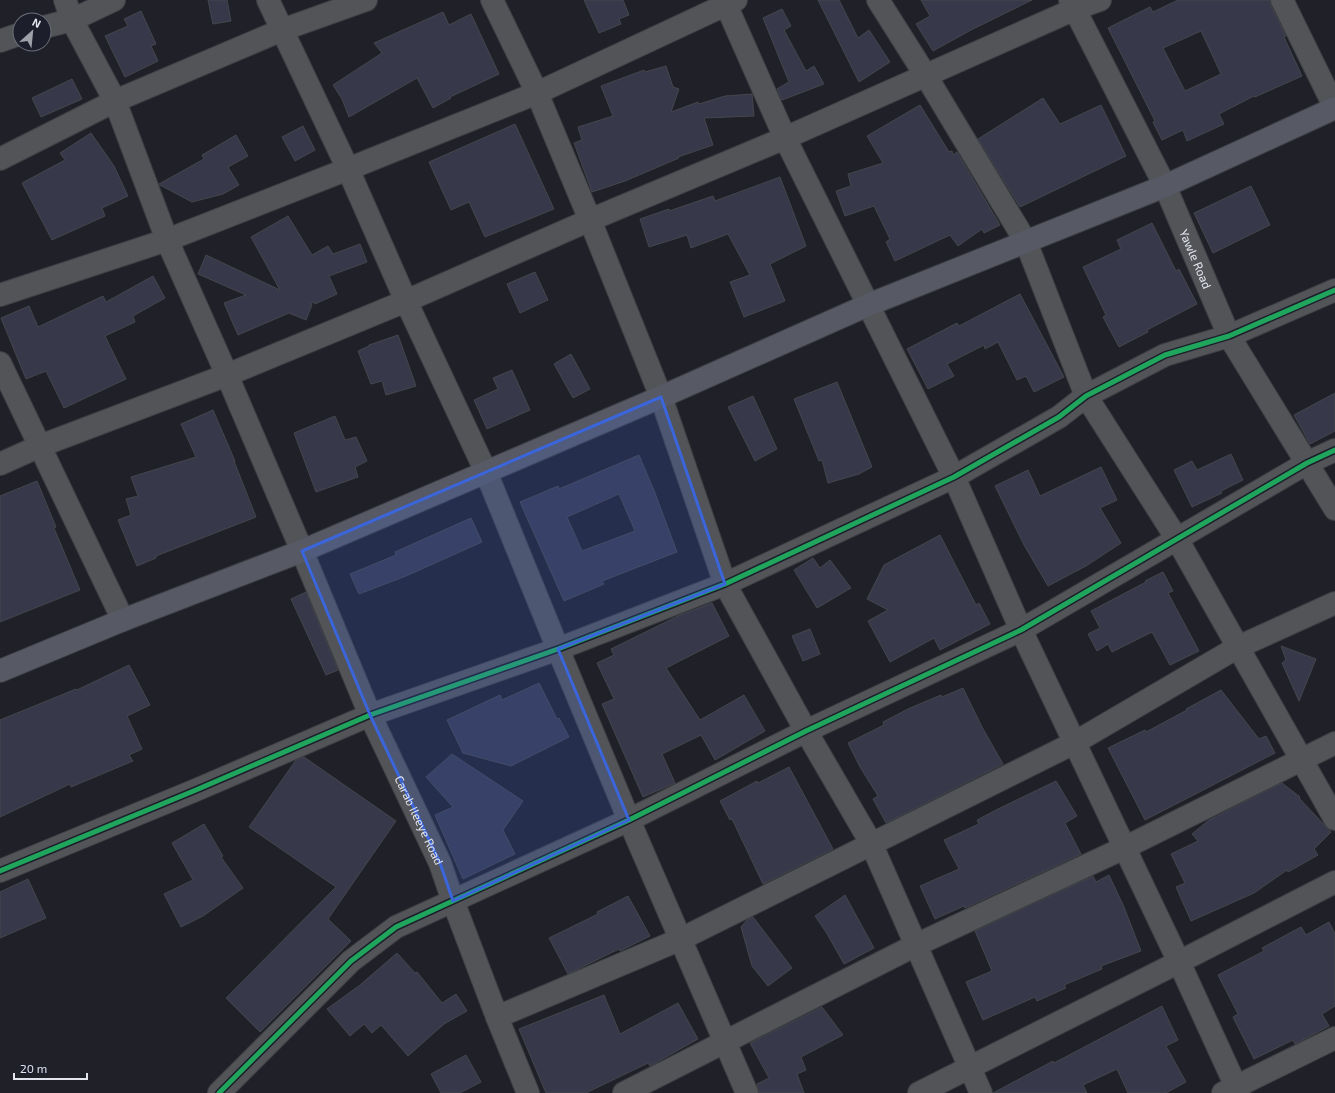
<svg xmlns="http://www.w3.org/2000/svg" width="1335" height="1093" viewBox="0 0 1335 1093" font-family="'Exo 2',sans-serif">
	<style>
		.building { fill: #37394b; stroke: #45464c; fill-rule: evenodd }
		.lines { fill: none; stroke-linecap: round; stroke-linejoin: round }
		.minor-casing { stroke: #3d3f44; stroke-width: 24 }
		.highway-casing { stroke: #3d3f44; stroke-width: 24 }
		.minor { stroke: #525458; stroke-width: 22 }
		.highway { stroke: #575965; stroke-width: 22 }
		.cycleway-casing { stroke: #1c1f2b; stroke-width: 8 }
		.cycleway { stroke: #20a55d; stroke-width: 5 }
		.marked { fill: #3b65db; fill-opacity: 0.2; stroke: #3b65db; stroke-width: 3; stroke-linejoin: round }
		.labels { text-anchor: middle; dominant-baseline: central; stroke-width: 3.5; stroke-linejoin: round; paint-order: stroke }
		.street-label { font-size: 12px; fill: #e3e5ee; stroke: #1c1f2b }
	</style>
	<rect width="100%" height="100%" fill="#202128"/>
	<g class="building">
		<polygon points="208,0 227,0 231,21 213,24"/>
		<polygon points="584,0 623,0 629,15 619,19 621,24 599,33"/>
		<polygon points="818,0 839,0 858,38 869,30 890,62 859,82"/>
		<polygon points="921,0 1032,0 971,30 933,51 916,24 930,16"/>
		<path d="M1178 0H1270L1271 6 1286 36 1284 37 1302 76 1255 97 1254 96 1219 114 1224 124 1187 141 1183 130 1162 140 1153 122 1155 121 1108 28 1150 7 1153 12ZM1201 31 1221 74 1185 91 1163 48Z"/>
		<polygon points="782,9 791,26 784,30 806,71 814,66 824,84 782,100 777,89 789,82 763,18"/>
		<polygon points="141,11 156,44 151,46 158,61 125,77 105,36 128,26 124,19"/>
		<polygon points="443,12 449,25 471,14 499,74 450,97 451,98 433,108 417,78 349,117 342,99 333,85 382,53 374,43"/>
		<polygon points="666,66 673,87 679,89 671,112 698,102 699,104 725,96 752,94 754,116 704,118 713,145 678,157 679,158 625,181 592,192 574,143 582,140 578,127 613,116 601,86 644,70 645,72"/>
		<polygon points="72,79 82,99 41,117 32,98"/>
		<polygon points="1043,98 1060,124 1101,105 1126,156 1020,207 978,139"/>
		<polygon points="920,105 949,152 952,151 953,155 957,152 1000,225 984,233 982,229 958,246 950,235 895,261 886,242 890,239 874,206 845,216 836,191 851,186 848,174 883,163 867,136"/>
		<polygon points="515,124 554,209 485,237 469,202 451,210 429,162"/>
		<polygon points="303,126 315,150 295,161 282,137"/>
		<polygon points="91,133 114,166 128,196 102,208 105,216 52,240 22,183 65,160 60,153"/>
		<polygon points="236,135 248,156 228,167 239,185 223,194 192,202 160,185 159,184 204,159 202,155"/>
		<polygon points="780,177 806,246 770,264 785,301 744,317 730,282 750,275 728,234 691,248 687,235 649,247 640,219 669,209 669,211 713,196 715,201"/>
		<polygon points="1251,186 1270,225 1213,253 1194,213"/>
		<polygon points="288,216 312,255 328,246 333,254 360,244 367,262 329,276 337,294 315,304 314,302 310,304 312,305 306,320 289,313 238,335 224,303 246,295 198,274 206,255 280,290 251,237"/>
		<polygon points="1152,223 1176,271 1179,269 1197,304 1147,330 1148,332 1119,347 1103,317 1106,315 1083,267 1121,249 1117,240"/>
		<polygon points="535,272 548,300 520,313 507,284"/>
		<polygon points="153,276 165,298 133,316 135,322 105,336 126,379 64,408 46,371 26,379 1,318 29,306 38,327 103,296 106,302"/>
		<polygon points="1020,294 1064,377 1034,392 1026,376 1017,380 998,342 985,349 984,345 947,364 954,376 928,389 907,349 957,323 959,326"/>
		<polygon points="398,335 416,386 386,395 382,381 371,384 358,351 369,346 369,345"/>
		<polygon points="571,354 590,389 573,398 554,364"/>
		<polygon points="512,370 530,410 487,429 474,400 498,389 493,378"/>
		<polygon points="837,382 872,467 859,474 828,483 822,460 819,461 794,399"/>
		<polygon points="1335,393 1335,431 1310,444 1294,415"/>
		<polygon points="753,396 777,449 755,461 728,407"/>
		<polygon points="213,410 235,461 234,461 256,517 156,556 156,558 137,566 118,520 131,515 126,499 138,496 131,477 196,457 181,424"/>
		<polygon points="335,416 345,440 356,437 367,461 355,467 358,477 316,492 294,433"/>
		<polygon points="1231,454 1243,480 1221,491 1222,493 1192,507 1174,470 1192,461 1197,470"/>
		<path d="M639 455 655 493 677 552 602 581 604 584 564 601 520 502 558 486 559 489ZM619 494 635 531 582 551 567 517Z"/>
		<polygon points="1101,467 1117,500 1100,508 1121,543 1086,566 1048,586 1024,545 995,486 1028,470 1040,496"/>
		<polygon points="37,481 56,527 54,528 80,590 0,622 0,496"/>
		<polygon points="471,518 482,542 406,576 359,594 350,574 396,555 395,552"/>
		<polygon points="940,535 976,605 979,603 990,624 940,650 934,638 890,662 868,621 888,610 867,599 884,565"/>
		<polygon points="813,558 820,568 830,560 851,588 817,608 794,570"/>
		<polygon points="1163,572 1173,591 1168,593 1199,651 1170,665 1152,632 1112,652 1108,644 1097,651 1088,634 1100,628 1091,611 1146,582 1145,581"/>
		<polygon points="306,592 338,670 326,675 291,599"/>
		<polygon points="712,603 729,636 666,668 700,720 744,695 765,731 715,760 701,735 662,754 675,783 643,797 602,704 614,699 597,663 614,655 611,649 680,615"/>
		<polygon points="810,629 820,654 803,661 792,636"/>
		<polygon points="1281,646 1316,659 1299,701 1282,663 1286,660"/>
		<polygon points="129,665 150,705 127,716 142,749 129,755 133,761 71,787 70,784 0,817 0,720 76,689 77,690"/>
		<polygon points="539,683 557,719 559,718 569,737 511,766 463,753 447,720 500,695 502,700"/>
		<polygon points="963,688 982,727 1003,764 886,823 873,799 878,796 860,767 848,743 884,725 883,722 910,708 941,695 942,697"/>
		<polygon points="1221,690 1259,739 1266,736 1275,753 1145,820 1108,748 1145,730 1146,732 1187,710 1186,709"/>
		<polygon points="452,754 523,801 503,830 515,854 463,879 435,815 453,807 426,777"/>
		<polygon points="304,757 396,821 328,919 351,941 260,1032 226,998 336,887 249,827 296,760"/>
		<polygon points="789,767 833,849 763,884 732,819 730,820 720,801 757,781 758,783"/>
		<polygon points="1056,781 1077,816 1065,823 1081,854 965,908 964,906 935,919 920,886 959,869 944,840 979,824 977,820 998,809"/>
		<polygon points="1282,783 1300,797 1299,798 1331,832 1314,849 1318,855 1288,872 1287,870 1254,893 1191,921 1176,887 1185,883 1171,854 1198,841 1192,834 1209,820"/>
		<polygon points="204,824 223,856 221,857 243,888 203,916 181,927 164,894 193,880 172,843"/>
		<polygon points="1109,875 1124,907 1141,951 1101,966 1102,969 1064,985 1066,988 1037,1001 1035,997 983,1020 966,982 992,971 975,931 1093,876 1096,882"/>
		<polygon points="28,879 46,918 0,938 0,892"/>
		<polygon points="845,895 874,948 844,964 826,932 815,916"/>
		<polygon points="628,896 650,936 620,951 619,949 568,974 549,938 598,914 597,912"/>
		<polygon points="753,917 792,968 768,986 752,966 741,927 747,920"/>
		<polygon points="1329,922 1335,934 1335,1006 1322,1014 1329,1026 1295,1044 1293,1040 1254,1059 1233,1017 1238,1014 1218,975 1264,951 1262,948 1301,927 1306,935"/>
		<polygon points="397,953 415,973 417,972 442,1003 456,994 467,1011 444,1024 408,1056 381,1025 372,1033 364,1024 350,1036 327,1009 360,985"/>
		<polygon points="604,995 620,1034 678,1003 698,1039 650,1066 648,1063 586,1093 546,1093 519,1029"/>
		<polygon points="1162,1006 1178,1040 1166,1046 1186,1082 1166,1093 1128,1093 1117,1069 1083,1085 1087,1093 993,1093 1053,1061 1054,1063"/>
		<polygon points="822,1007 843,1035 801,1057 806,1070 797,1074 804,1093 759,1093 757,1084 769,1078 750,1043"/>
		<polygon points="466,1055 481,1082 460,1093 441,1093 431,1074"/>
	</g>
	<g class="lines">
		<defs>
			<g id="minor">
				<path id="s1" d="M65 0 72 20 115 101 167 240 227 375 302 551 370 715 440 863 453 901 497 1017 528 1093"/>
				<polyline points="268,0 348,169 406,301 486,472 558,649 629,820 747,1093"/>
				<polyline points="492,0 537,93 590,220 661,397 725,584 806,731 871,843 981,1093"/>
				<polyline points="724,0 785,138 954,477 1021,630 1179,962 1239,1093"/>
				<polyline points="878,0 926,76 1026,242 1086,396 1177,539 1335,819"/>
				<path id="s2" d="M1070 0 1165 186 1229 336 1335 509"/>
				<polyline points="1282,0 1335,108"/>
				<polyline points="44,27 72,20 114,0"/>
				<polyline points="0,41 20,34"/>
				<polyline points="0,159 115,101 282,30 366,0"/>
				<polyline points="0,295 167,240 348,169 537,93 736,0"/>
				<polyline points="0,363 123,620"/>
				<polyline points="0,464 40,446 227,375 406,301 590,220 785,138 1075,9 1100,0"/>
				<polyline points="0,871 196,790 370,715 558,649 725,584 954,477 1059,417 1086,396 1165,355 1229,336 1335,290"/>
				<polyline points="497,1017 681,939 1074,743 1238,647 1335,603"/>
				<polyline points="219,1093 351,961 396,927 629,820 806,731 1021,630 1307,463 1335,450"/>
				<polyline points="624,1093 916,945 1124,848 1335,743"/>
				<polyline points="919,1093 1179,962 1335,882"/>
				<polyline points="1223,1093 1335,1038"/>
			</g>
			<polyline id="highway" points="0,671 123,620 302,551 661,397 868,305 1165,186 1335,108"/>
		</defs>
		<use href="#minor" class="minor-casing"/>
		<use href="#highway" class="highway-casing"/>
		<use href="#minor" class="minor"/>
		<use href="#highway" class="highway"/>
		<defs>
			<g id="cycleway">
				<polyline points="0,871 196,790 370,715 558,649 725,584 954,477 1059,417 1086,396 1165,355 1229,336 1335,290"/>
				<polyline points="219,1093 351,961 396,927 629,820 806,731 1021,630 1307,463 1335,450"/>
			</g>
		</defs>
		<use href="#cycleway" class="cycleway-casing"/>
		<use href="#cycleway" class="cycleway"/>
	</g>
	<path class="marked" d="M661 397 725 584 558 649 629 820 453 901 440 863 370 715 302 551Z"/>
	<g class="labels">
		<g class="street-label">
			<text stroke="none"><textPath href="#s2" startOffset="288">Yawle Road</textPath></text>
			<text stroke="none"><textPath href="#s1" startOffset="894">Carab Ileeye Road</textPath></text>
		</g>
	</g>
	<g transform="translate(32 32) rotate(27)"><circle r="19" fill="#1c1f2b" stroke="#6c6e79"/>
	<path d="M0-3L7 15L0 10L-7 15Z" fill="#9fa0a9"/>
	<text y="-6" font-size="11" font-weight="bold" text-anchor="middle" fill="#e3e5ee">N</text>
	</g>
	<path d="M14 1073v6h73v-6" fill="none" stroke="#e3e5ee" stroke-width="2"/>
	<text x="20" y="1073" font-size="12" fill="#e3e5ee" stroke="#1c1f2b" stroke-width="3" paint-order="stroke">20 m</text>
</svg>
